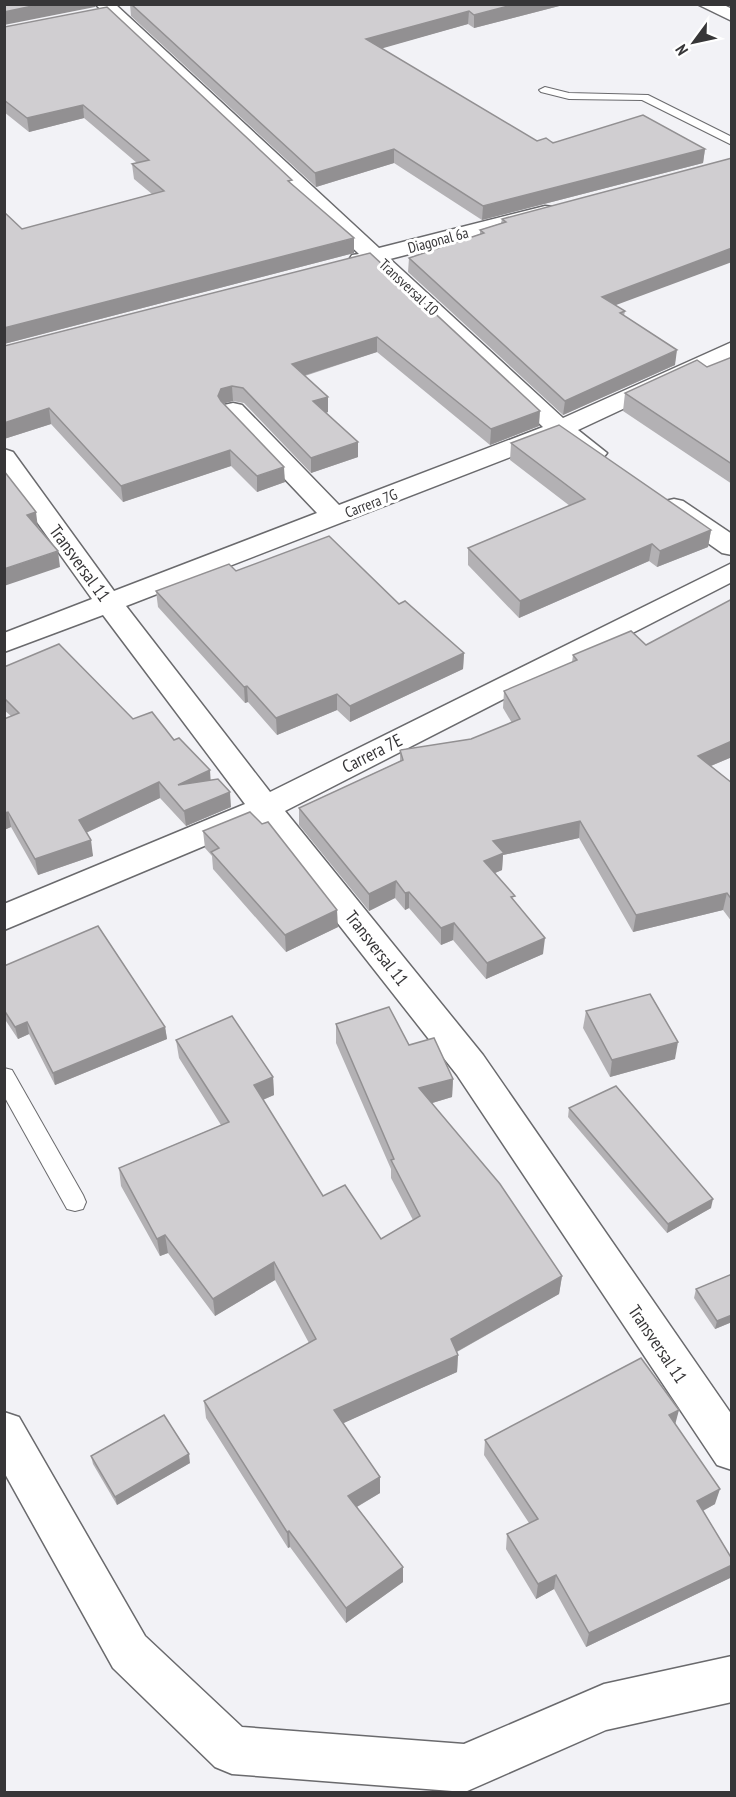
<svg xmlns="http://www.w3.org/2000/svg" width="736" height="1797" viewBox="0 0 736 1797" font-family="'PT Sans Narrow',sans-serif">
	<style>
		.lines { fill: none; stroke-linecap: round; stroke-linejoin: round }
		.service-casing { stroke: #6a6a6d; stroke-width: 2 }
		.minor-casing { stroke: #6a6a6d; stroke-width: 3 }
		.service { fill: #fff; fill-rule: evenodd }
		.minor { fill: #fff; fill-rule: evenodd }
		.wall { fill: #b3b1b4 }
		.shaded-wall { fill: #929092 }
		.building { fill: #d0ced1; stroke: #929092; stroke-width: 1.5 }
		.labels { text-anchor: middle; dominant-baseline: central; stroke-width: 6; stroke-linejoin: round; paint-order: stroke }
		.far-street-label { font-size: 15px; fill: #373638; stroke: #fff }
		.street-label { font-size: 18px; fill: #373638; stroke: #fff }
	</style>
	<rect width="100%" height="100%" fill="#f2f2f6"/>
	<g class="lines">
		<defs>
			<g id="service">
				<polygon points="545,87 569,93 648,95 732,137 732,145 642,100 569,99 541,92 539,90"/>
				<polygon points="4,1068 12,1070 83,1195 86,1202 83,1209 75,1211 67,1209 4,1096"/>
			</g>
			<g id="minor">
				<path d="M95 4H115L379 248 545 206 553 207 556 212 553 217 390 259 563 418 732 342V358L578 430 607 453 603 458C585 463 572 449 557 439L126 606 270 792 732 563V582L285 811 483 1055 732 1415V1470L717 1465 457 1075 259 823 4 930V904L245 804 103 615 4 652V633L92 599 4 476V449L13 452 114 591 317 513 224 415 221 410 224 405 233 403 242 405 339 505 543 427 370 264 360 267 352 265 349 260 352 255 359 254Z"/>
				<polygon points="697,4 722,4 732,9 732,21"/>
				<polygon points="674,499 683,501 732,534 732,555 722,553 665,513 661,507 665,501"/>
				<polygon points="4,1412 19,1417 145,1636 242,1727 464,1744 604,1684 732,1656 732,1702 606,1730 465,1792 232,1774 215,1767 113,1668 4,1472"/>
			</g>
		</defs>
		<use href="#service" class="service-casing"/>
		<use href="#minor" class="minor-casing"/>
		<use href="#service" class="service"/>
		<use href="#minor" class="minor"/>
	</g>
	<g class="wall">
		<polygon points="130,4 567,4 474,28 468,24 381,48 537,141 705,149 703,163 482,220 394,163 316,187 131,16"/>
		<polygon points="4,27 292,184 354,253 4,344 4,212 22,229 152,194 134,179 132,164 137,163 84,118 29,132 4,112"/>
		<polygon points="502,219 615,305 625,311 624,316 675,365 563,415 408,272 409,258 480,234 480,230 501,223"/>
		<polygon points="370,253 539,426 490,445 377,352 305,376 328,412 326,413 358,442 358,457 311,473 244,403 233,401 224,403 285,482 257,492 231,466 123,502 51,424 4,439 4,346"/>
		<polygon points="732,357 732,484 623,411 625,393 707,367"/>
		<polygon points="511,443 711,530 708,547 657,567 649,561 519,618 468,565 468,548 570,506 510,460"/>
		<polygon points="236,571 399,604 464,653 463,669 350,722 337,710 277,735 248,702 245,703 158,607 156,591"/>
		<polygon points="573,655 732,757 711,766 732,783 732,922 723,910 633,932 579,838 503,855 502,870 495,873 514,902 543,954 486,979 453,940 441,945 409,908 405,910 395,898 369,911 299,825 299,808 400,761 400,750 471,739 512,723 503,708 504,691 572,662"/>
		<polygon points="4,667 133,719 174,740 210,780 231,807 186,826 160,798 86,833 93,856 38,875 11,827 4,830 11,716 4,710"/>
		<polygon points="262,824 338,927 286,952 213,869 212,856 205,848 203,831"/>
		<polygon points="4,966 165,1027 167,1039 55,1085 29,1034 18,1039 4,1018"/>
		<polygon points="586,1011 675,1059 610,1077 583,1028"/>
		<polygon points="336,1024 409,1045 453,1079 452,1097 432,1103 562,1276 559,1294 457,1352 458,1355 457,1372 343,1423 380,1493 357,1507 403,1567 403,1582 346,1623 290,1547 288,1548 206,1418 204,1401 309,1343 275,1280 215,1316 168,1253 160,1256 121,1186 119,1168 221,1125 179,1058 176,1040 273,1077 274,1095 263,1100 323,1196 381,1239 413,1220 391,1178 391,1169 336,1043"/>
		<polygon points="569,1108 711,1208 667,1233 568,1117"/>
		<polygon points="732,1274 732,1322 715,1329 694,1298 696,1289"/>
		<polygon points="675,1424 715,1504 703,1511 732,1559 732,1573 730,1578 586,1647 554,1589 536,1599 506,1549 507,1534 529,1523 484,1455 485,1440"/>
		<polygon points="91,1456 190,1463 117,1505 93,1464"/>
	</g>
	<g class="shaded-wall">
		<polygon points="42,4 95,4 95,7 4,25 4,12"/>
		<polygon points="516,4 567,4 474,28 474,15"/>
		<polygon points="469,11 468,24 366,53 366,39"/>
		<polygon points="83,105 84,118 29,132 27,118"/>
		<polygon points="394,149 394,163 316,187 315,173"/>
		<polygon points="705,149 703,163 482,220 483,206"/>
		<polygon points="354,238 354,253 4,344 4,328"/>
		<polygon points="732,248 732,262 600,311 602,297"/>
		<polygon points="377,337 377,352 293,379 292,364"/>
		<polygon points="677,350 675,365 563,415 565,401"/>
		<polygon points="232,386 233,401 222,404 218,396 221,389"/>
		<polygon points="328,397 328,412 314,417 313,401"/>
		<polygon points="49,408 51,424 4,439 4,423"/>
		<polygon points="540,411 539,426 490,445 491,429"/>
		<polygon points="358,442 358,457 311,473 311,458"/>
		<polygon points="230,450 231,466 123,502 121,486"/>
		<polygon points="284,467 285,482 257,492 257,476"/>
		<polygon points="36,512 38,528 27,515"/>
		<polygon points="711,530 708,547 657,567 660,551"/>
		<polygon points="652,544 649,561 519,618 520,601"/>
		<polygon points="58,551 60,567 4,586 4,569"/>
		<polygon points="464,653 463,669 350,722 350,706"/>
		<polygon points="247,686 248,702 245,703 244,687"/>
		<polygon points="337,694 337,710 277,735 276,718"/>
		<polygon points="732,741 732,757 696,772 698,756"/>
		<polygon points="210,770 211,786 178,785"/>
		<polygon points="159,782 160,798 81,835 79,820"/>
		<polygon points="230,792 231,807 186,826 184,811"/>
		<polygon points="8,812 11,827 4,830 4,813"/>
		<polygon points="580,821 579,838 503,855 502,870 483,878 484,861 493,841"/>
		<polygon points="91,840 93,856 38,875 35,859"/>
		<polygon points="396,881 395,898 369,911 369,894"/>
		<polygon points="409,892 409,908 405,910 405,893"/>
		<polygon points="727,893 723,910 633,932 636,915"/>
		<polygon points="337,910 338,927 286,952 285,935"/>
		<polygon points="454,923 453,940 441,945 441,928"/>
		<polygon points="545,938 543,954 486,979 487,963"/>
		<polygon points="27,1022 29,1034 18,1039 15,1027"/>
		<polygon points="165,1027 167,1039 55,1085 53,1073"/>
		<polygon points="678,1042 675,1059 610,1077 612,1060"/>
		<polygon points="273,1077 274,1095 255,1103 254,1085"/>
		<polygon points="453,1079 452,1097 419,1107 419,1088"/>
		<polygon points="713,1199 711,1208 667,1233 668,1224"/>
		<polygon points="165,1235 168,1253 160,1256 157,1239"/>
		<polygon points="274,1262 275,1280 215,1316 213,1299"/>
		<polygon points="562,1276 559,1294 449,1356 451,1339"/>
		<polygon points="732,1315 732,1322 715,1329 717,1321"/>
		<polygon points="458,1355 457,1372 335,1427 334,1410"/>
		<polygon points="679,1410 675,1425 669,1415"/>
		<polygon points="189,1454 190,1463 117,1505 115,1497"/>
		<polygon points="380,1477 380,1493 348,1512 348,1496"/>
		<polygon points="720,1489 715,1504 693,1516 697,1501"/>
		<polygon points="289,1531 290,1547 288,1548 287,1532"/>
		<polygon points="732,1565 732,1573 730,1578 586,1647 589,1633"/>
		<polygon points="403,1567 403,1582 346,1623 346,1608"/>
		<polygon points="556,1575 554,1589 536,1599 538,1584"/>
	</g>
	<g class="building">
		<polygon points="4,4 42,4 4,12"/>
		<polygon points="131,4 516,4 474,15 469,11 366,39 537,141 546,138 553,143 643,115 705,149 483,206 394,149 315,173"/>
		<polygon points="107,7 292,180 288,181 354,238 4,328 4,212 22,229 164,191 132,164 149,160 83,105 27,118 4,100 4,27"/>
		<polygon points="732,158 732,248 602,297 625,311 620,313 677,350 565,401 409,258 484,233 480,230 506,222 502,219"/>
		<polygon points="370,253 540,411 491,429 377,337 292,364 328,397 313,401 358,442 311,458 243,388 232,386 221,389 218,396 221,401 284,467 257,476 230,450 121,486 49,408 4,423 4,346"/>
		<polygon points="732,357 732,464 625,393 697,360 707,367"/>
		<polygon points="559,425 711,530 660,551 652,544 520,601 468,548 585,499 511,443"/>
		<polygon points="4,471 36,512 27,515 58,551 4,569"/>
		<polygon points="329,536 399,604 405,601 464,653 350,706 337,694 276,718 247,686 244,687 156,591 229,564 236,571"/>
		<polygon points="732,599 732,741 698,756 732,783 732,900 727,893 636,915 580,821 493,841 504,853 484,861 515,896 511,897 545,938 487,963 454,923 441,928 409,892 405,893 396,881 369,894 299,808 403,760 400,750 471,739 520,719 504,691 577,660 573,655 631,631 646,645"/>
		<polygon points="59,644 133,719 152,712 174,740 179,738 210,770 178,785 218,779 230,792 184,811 159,782 79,820 91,840 35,859 8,812 4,813 4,719 19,713 4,698 4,667"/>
		<polygon points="250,812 262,824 268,822 337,910 285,935 211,852 219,848 203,831"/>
		<polygon points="98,926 165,1027 53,1073 27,1022 15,1027 4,1010 4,966"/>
		<polygon points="650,994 678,1042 612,1060 586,1011"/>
		<polygon points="389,1007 409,1045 434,1038 453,1079 419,1088 500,1184 562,1276 451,1339 458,1355 334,1410 380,1477 348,1496 403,1567 346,1608 289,1531 287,1532 204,1401 316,1339 274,1262 213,1299 165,1235 157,1239 119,1168 229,1122 176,1040 232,1016 273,1077 254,1085 323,1196 345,1185 381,1239 420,1216 391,1160 394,1159 336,1024"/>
		<polygon points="616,1086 713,1199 668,1224 569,1108"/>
		<polygon points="732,1274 732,1315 717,1321 696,1289"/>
		<polygon points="641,1358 679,1410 669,1415 720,1489 697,1501 732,1559 732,1565 589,1633 556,1575 538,1584 507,1534 538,1519 485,1440"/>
		<polygon points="164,1415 189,1454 115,1497 91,1456"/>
	</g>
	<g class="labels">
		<g class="far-street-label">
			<text transform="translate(438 240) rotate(-15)">Diagonal 6a</text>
			<text transform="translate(409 287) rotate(43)">Transversal 10</text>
			<text transform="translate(371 503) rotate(-21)">Carrera 7G</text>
		</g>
		<g class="street-label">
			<text transform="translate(80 563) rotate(54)">Transversal 11</text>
			<text transform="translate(372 753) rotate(-27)">Carrera 7E</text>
			<text transform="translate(377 948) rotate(52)">Transversal 11</text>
			<text transform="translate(658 1344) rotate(56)">Transversal 11</text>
		</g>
	</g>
	<rect width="736" height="1797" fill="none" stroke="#373638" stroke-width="12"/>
	<g transform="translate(694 42) rotate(237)" stroke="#ffffff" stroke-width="4.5" paint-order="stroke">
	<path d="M0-4.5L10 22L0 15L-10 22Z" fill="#373638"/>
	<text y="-9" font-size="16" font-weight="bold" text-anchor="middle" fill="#373638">N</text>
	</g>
</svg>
